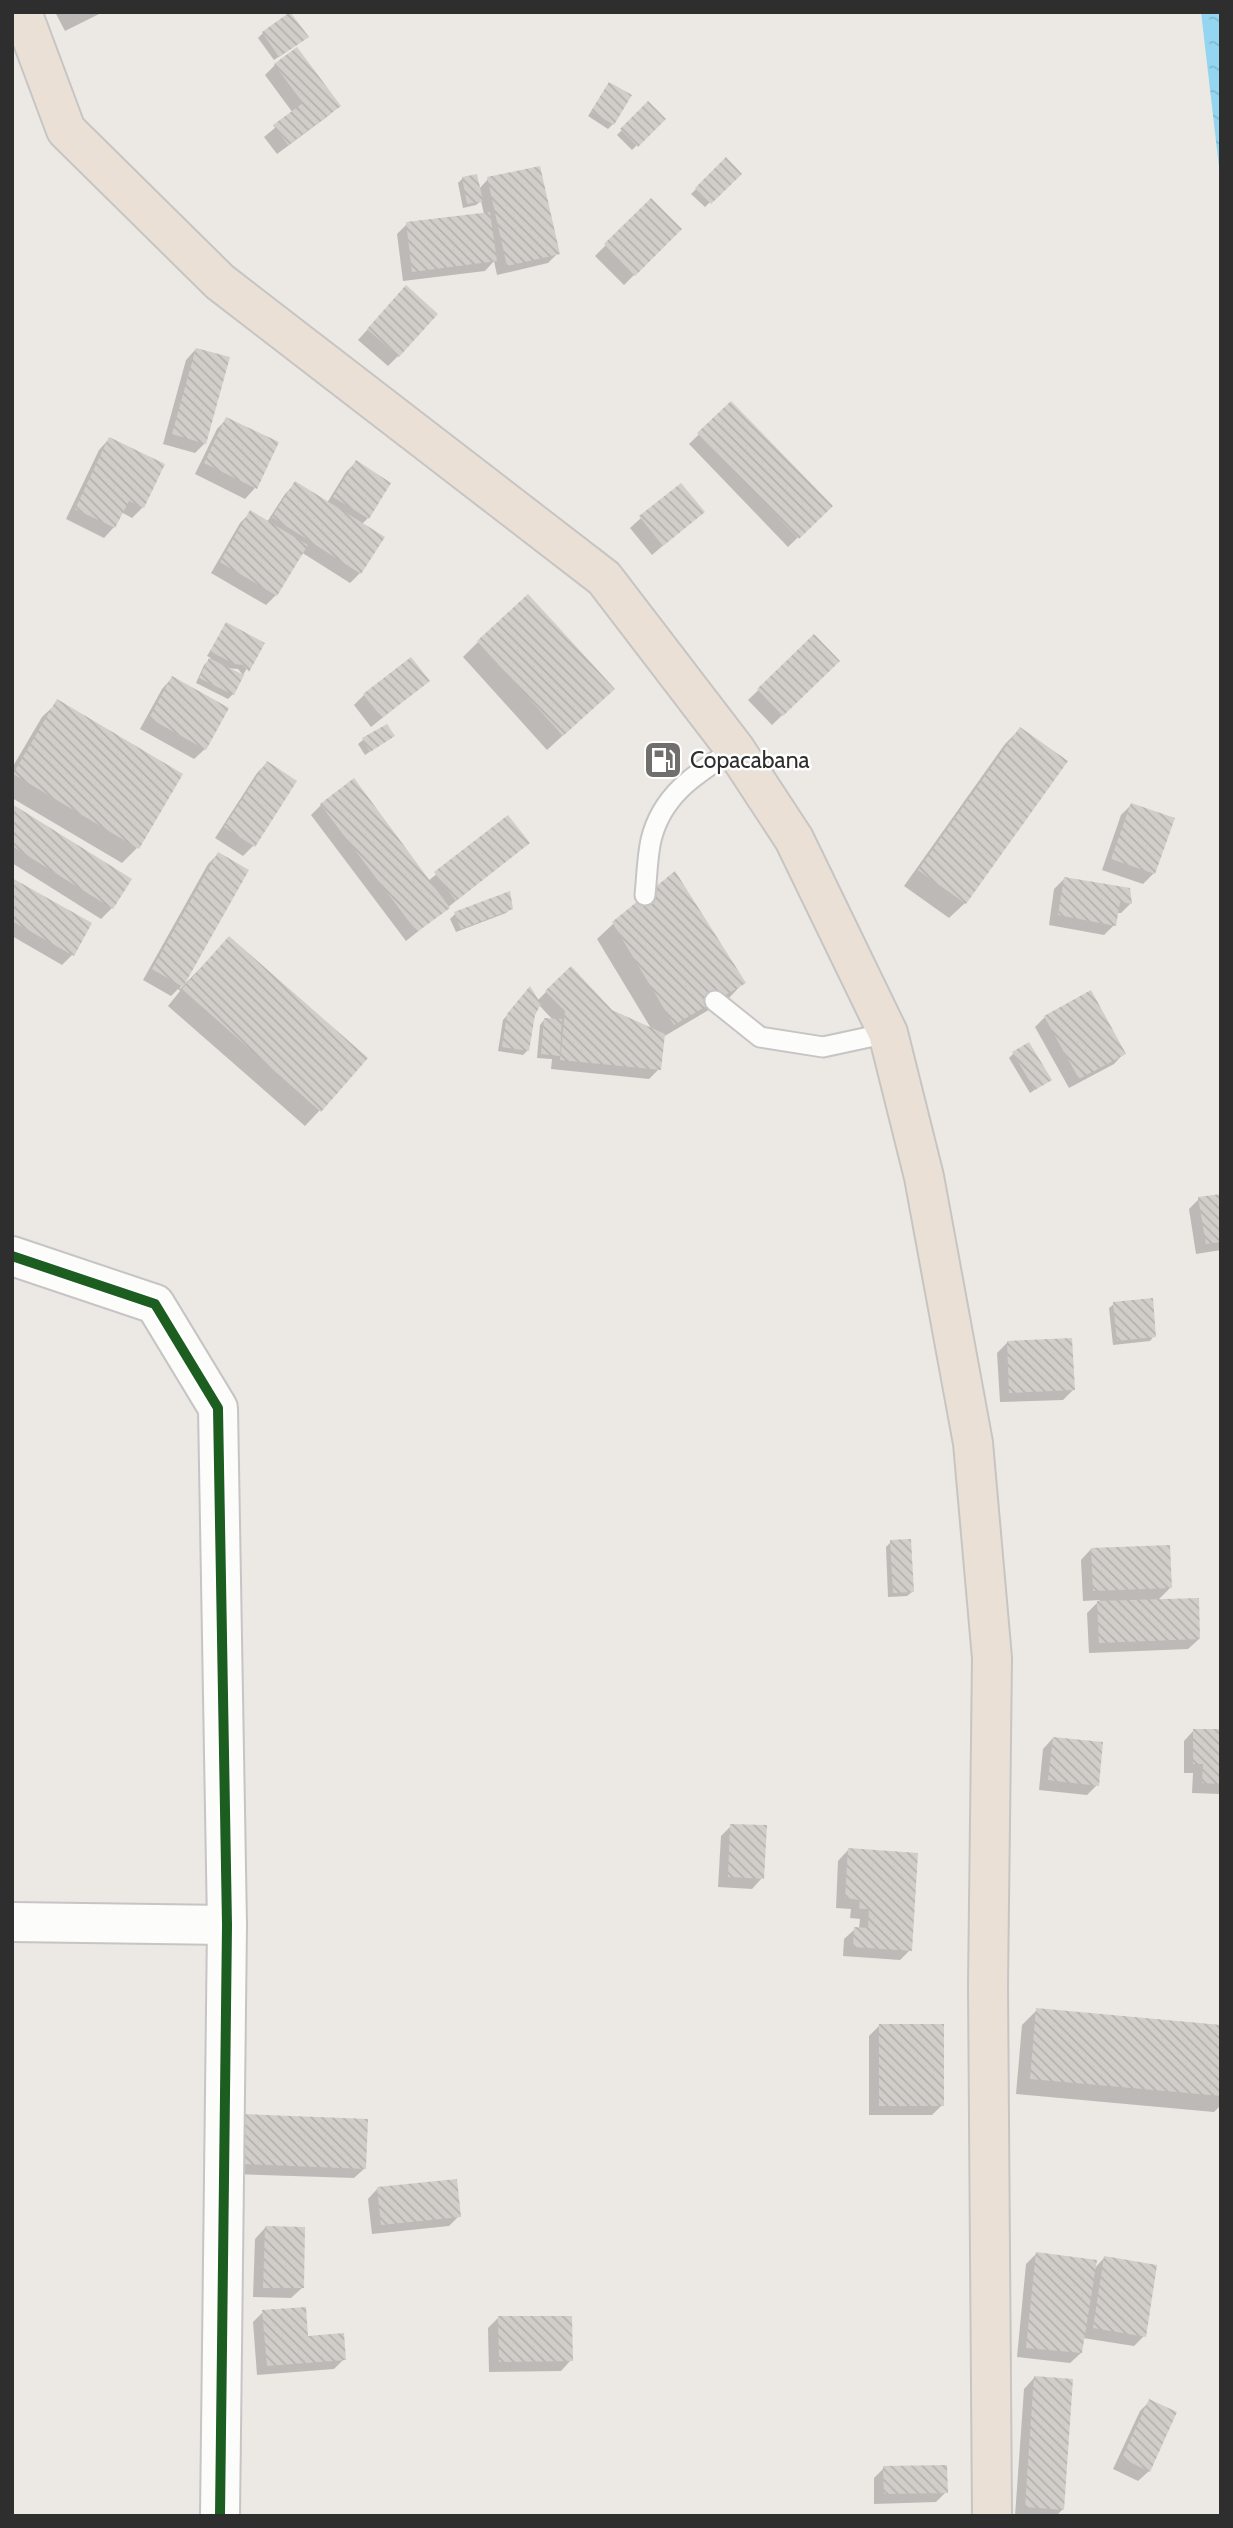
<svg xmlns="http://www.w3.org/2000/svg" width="1233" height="2528" viewBox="0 0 1233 2528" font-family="Cabin,sans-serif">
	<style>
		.water { fill: url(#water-ripples) }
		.shadow { fill: #0003 }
		.building { fill: url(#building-back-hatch) }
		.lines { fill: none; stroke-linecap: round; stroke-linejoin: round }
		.lane-casing { stroke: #c6c4c5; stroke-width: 23 }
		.street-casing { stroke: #c6c4c5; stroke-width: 42 }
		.highway-casing { stroke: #c6c5c4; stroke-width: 42 }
		.lane { stroke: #fcfcfb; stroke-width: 19 }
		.street { stroke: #fcfcfb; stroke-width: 38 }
		.highway { stroke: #eae0d6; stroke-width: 38 }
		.cycleway-casing { stroke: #fff; stroke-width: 15 }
		.cycleway { stroke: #1b5e20; stroke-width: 10 }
		.labels { text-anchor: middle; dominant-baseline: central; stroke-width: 5; stroke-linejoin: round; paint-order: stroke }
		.poi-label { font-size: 23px; fill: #2e2e2e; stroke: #fff; text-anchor: start }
	</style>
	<defs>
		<pattern id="water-ripples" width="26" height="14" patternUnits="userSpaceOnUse" patternTransform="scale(1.75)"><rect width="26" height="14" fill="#94d6f1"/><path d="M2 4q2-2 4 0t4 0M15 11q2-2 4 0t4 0" fill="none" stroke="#80b8cf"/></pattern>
		<pattern id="building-back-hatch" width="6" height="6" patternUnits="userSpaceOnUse" patternTransform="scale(1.75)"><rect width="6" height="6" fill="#d1ceca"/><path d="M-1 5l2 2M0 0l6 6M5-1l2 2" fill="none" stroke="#b4b1ae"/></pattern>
	</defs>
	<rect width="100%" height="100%" fill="#ece8e4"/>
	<polygon class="water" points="1201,12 1221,12 1221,184"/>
	<g class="shadow">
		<polygon points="55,12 103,12 65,31"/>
		<polygon points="263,33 302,41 274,60 258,38"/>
		<polygon points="275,65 339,106 328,116 277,154 264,137 293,113 265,75"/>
		<polygon points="610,84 613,124 608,129 588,116"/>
		<polygon points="648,104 663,119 632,150 617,135"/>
		<polygon points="726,160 739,173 705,207 691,194"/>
		<polygon points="463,178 479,189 488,179 558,253 548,263 497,275 494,261 485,271 403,281 397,234 407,224 484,214 481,201 476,205 463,208 458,183"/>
		<polygon points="651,200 680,229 624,285 595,256"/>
		<polygon points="396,298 398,356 388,366 358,340"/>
		<polygon points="196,349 205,443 195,453 163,444 186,360"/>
		<polygon points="731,403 830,506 788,547 689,444"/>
		<polygon points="227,419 277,443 255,488 245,499 195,474 217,429"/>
		<polygon points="109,439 163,464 143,507 132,518 121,512 114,527 104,538 66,519 99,450"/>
		<polygon points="356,462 368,518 361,525 360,573 350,583 301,552 276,595 266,605 211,573 240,523 250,513 267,522 285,494 295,484 327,503 346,472"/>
		<polygon points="702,512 652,555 630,528 641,518"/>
		<polygon points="227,624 262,643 243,675 238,669 226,668 233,694 228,699 196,683 204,665 211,658 207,656"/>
		<polygon points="814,637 838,661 772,725 748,700"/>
		<polygon points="478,642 597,704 547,750 463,657"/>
		<polygon points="172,678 205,749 194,759 140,729 162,689"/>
		<polygon points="428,681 371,727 354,705 364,695"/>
		<polygon points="58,702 137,848 122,863 12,798 12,768 42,717"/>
		<polygon points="1020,729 1065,761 965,903 949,918 904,886 1005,744"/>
		<polygon points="393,736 365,755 358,744 363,740"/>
		<polygon points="267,763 253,846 243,856 215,838 257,773"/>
		<polygon points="321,805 428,881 508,817 528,843 406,941 311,815"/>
		<polygon points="1131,805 1172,819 1153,874 1143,884 1102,870 1121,815"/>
		<polygon points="12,806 130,880 112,908 101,919 12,863"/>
		<polygon points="218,854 247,871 179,990 214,954 320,1110 305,1126 168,1006 180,991 178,989 171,996 143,980 208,864"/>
		<polygon points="675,874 744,982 729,998 663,1037 659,1069 649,1079 551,1069 552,1059 537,1058 540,1025 544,1020 554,1021 539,1005 534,1014 528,1050 523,1055 498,1051 503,1020 526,993 537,1001 570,968 611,1011 652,1030 597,939 613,924"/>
		<polygon points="1065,878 1131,903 1121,913 1116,913 1114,925 1104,935 1049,925 1054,889"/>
		<polygon points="12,880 72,955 62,965 12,936"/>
		<polygon points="509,893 511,908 506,913 456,932 450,919 455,914"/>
		<polygon points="1045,1017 1124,1053 1114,1064 1069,1088 1035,1027"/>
		<polygon points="1013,1054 1049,1080 1030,1093 1009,1058"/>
		<polygon points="1221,1196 1221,1250 1196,1254 1189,1209 1199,1199"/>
		<polygon points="1114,1304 1154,1336 1150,1341 1113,1345 1109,1308"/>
		<polygon points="1007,1343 1073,1390 1063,1400 1000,1402 997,1353"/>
		<polygon points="891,1542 912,1592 907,1596 888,1597 886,1547"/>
		<polygon points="1091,1549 1170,1588 1157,1601 1199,1639 1188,1649 1089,1653 1087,1613 1100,1600 1083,1601 1081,1560"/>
		<polygon points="1194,1730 1221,1731 1221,1794 1192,1793 1193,1773 1184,1773 1184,1741"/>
		<polygon points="1053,1738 1097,1785 1087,1795 1039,1790 1043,1749"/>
		<polygon points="731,1826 762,1878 752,1889 718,1887 721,1836"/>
		<polygon points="848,1850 910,1950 900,1960 843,1956 844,1939 855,1929 859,1929 860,1919 850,1918 851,1909 836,1908 838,1861"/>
		<polygon points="1037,2010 1221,2027 1221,2105 1214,2112 1016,2094 1022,2025"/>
		<polygon points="879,2026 942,2105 932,2115 869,2115 869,2036"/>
		<polygon points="232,2126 365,2168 354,2178 231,2174"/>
		<polygon points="378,2188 459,2216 449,2226 372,2234 368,2199"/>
		<polygon points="265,2228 302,2288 291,2298 253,2297 255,2239"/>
		<polygon points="1037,2253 1094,2269 1104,2258 1144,2336 1134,2346 1083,2338 1081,2353 1070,2363 1017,2357 1026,2264"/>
		<polygon points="263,2312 306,2338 344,2359 334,2369 257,2375 253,2322"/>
		<polygon points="498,2318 571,2360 561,2371 489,2372 488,2328"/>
		<polygon points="1034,2378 1063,2509 1056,2516 1015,2516 1024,2389"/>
		<polygon points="1150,2401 1149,2471 1138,2481 1113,2469 1140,2411"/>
		<polygon points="884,2468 946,2492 936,2502 874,2504 874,2478"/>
	</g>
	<g class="building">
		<polygon points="290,12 309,37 279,57 262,32"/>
		<polygon points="297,47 341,106 288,145 273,125 303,103 274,64"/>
		<polygon points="609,82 632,95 614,125 591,111"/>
		<polygon points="648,101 666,119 638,147 620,129"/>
		<polygon points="726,157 742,174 711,204 695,188"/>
		<polygon points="540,166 560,254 507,266 487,177"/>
		<polygon points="477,174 483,201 467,204 462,177"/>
		<polygon points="651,198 682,229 635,276 604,244"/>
		<polygon points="490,212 497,261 412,272 406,222"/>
		<polygon points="406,285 438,314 399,357 367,329"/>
		<polygon points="196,348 230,357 206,444 172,434"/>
		<polygon points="731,401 833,506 799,539 697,433"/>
		<polygon points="226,417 279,442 257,489 204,463"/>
		<polygon points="109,437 165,464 144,508 129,501 115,528 75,509"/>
		<polygon points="356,460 391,483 369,519 333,497"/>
		<polygon points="295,481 385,537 361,574 272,517"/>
		<polygon points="681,483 705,512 663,546 639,516"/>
		<polygon points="250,510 308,545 277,596 220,562"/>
		<polygon points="528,594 615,689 563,736 477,641"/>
		<polygon points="226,622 265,643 249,672 243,665 234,664 210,651"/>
		<polygon points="814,634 840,661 783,716 757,689"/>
		<polygon points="411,657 430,681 382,718 363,694"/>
		<polygon points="209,658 244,675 234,695 199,678"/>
		<polygon points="172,676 229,708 206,750 149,718"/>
		<polygon points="57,699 183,774 139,849 13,774"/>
		<polygon points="387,724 395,736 370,752 362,738"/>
		<polygon points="1020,727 1068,761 966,904 918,870"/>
		<polygon points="267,761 297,781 255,847 224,827"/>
		<polygon points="354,778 450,908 417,932 320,804"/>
		<polygon points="1131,803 1175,818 1155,874 1111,859"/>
		<polygon points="12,804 132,879 113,909 12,846"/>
		<polygon points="508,815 530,843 456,901 434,872"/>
		<polygon points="218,852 249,870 183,987 152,969"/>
		<polygon points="675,871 746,983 674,1025 612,922"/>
		<polygon points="1064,877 1130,888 1132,904 1120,902 1116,926 1058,915"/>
		<polygon points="12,878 92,923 74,956 12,921"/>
		<polygon points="510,891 513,909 461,929 454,912"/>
		<polygon points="229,936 368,1058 321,1112 182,989"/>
		<polygon points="571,966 612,1010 665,1034 661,1070 560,1060 565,1011 545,991"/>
		<polygon points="530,986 541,1004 535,1015 529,1051 502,1047 507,1014"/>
		<polygon points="1091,990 1126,1054 1079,1079 1044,1016"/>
		<polygon points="544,1018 562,1019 560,1056 541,1054"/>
		<polygon points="1029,1042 1052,1080 1035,1090 1012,1052"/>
		<polygon points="1221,1194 1221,1242 1206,1244 1198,1197"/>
		<polygon points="1153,1298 1156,1337 1117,1341 1113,1302"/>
		<polygon points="1072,1338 1075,1390 1009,1393 1007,1341"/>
		<polygon points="911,1539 914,1592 893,1593 890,1540"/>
		<polygon points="1170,1545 1172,1588 1093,1591 1091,1548"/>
		<polygon points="1199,1598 1200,1639 1099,1643 1097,1601"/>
		<polygon points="1193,1729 1221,1729 1221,1784 1202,1783 1203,1764 1193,1764"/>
		<polygon points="1053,1737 1103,1742 1099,1786 1048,1780"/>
		<polygon points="730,1824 767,1825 764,1879 728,1877"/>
		<polygon points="848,1848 918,1853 912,1951 853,1947 854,1927 868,1928 869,1909 859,1909 860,1900 845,1898"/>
		<polygon points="1036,2008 1221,2025 1221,2096 1030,2079"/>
		<rect x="879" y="2024" width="65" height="82"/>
		<polygon points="242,2114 368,2119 366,2169 241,2164"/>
		<polygon points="457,2179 461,2217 381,2225 377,2187"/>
		<polygon points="265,2226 305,2227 304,2288 263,2288"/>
		<polygon points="1036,2252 1097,2260 1082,2353 1026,2348"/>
		<polygon points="1104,2256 1157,2265 1146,2337 1093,2328"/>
		<polygon points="306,2307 308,2336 344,2333 346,2360 267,2366 262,2310"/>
		<polygon points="498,2316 572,2316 573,2361 499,2362"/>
		<polygon points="1034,2376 1073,2379 1064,2510 1025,2507"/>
		<polygon points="1149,2399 1177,2412 1150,2472 1122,2458"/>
		<polygon points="947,2465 948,2493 884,2494 883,2466"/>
	</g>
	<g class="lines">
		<defs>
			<g id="lane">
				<path d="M645 895C647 877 647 858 651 840 662 794 697 773 735 749"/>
				<polyline points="715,1001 760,1037 823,1047 888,1033"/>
			</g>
			<g id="street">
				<polyline points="12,1256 155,1304 218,1408 227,1925 220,2516"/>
				<polyline points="12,1922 227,1925"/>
			</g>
			<polyline id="highway" points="22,12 66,130 220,282 604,578 735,749 794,839 888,1033 924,1177 973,1443 992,1658 988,1986 992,2516"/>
		</defs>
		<use href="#lane" class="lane-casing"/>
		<use href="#street" class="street-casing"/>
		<use href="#highway" class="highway-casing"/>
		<use href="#lane" class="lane"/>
		<use href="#street" class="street"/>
		<use href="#highway" class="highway"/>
		<defs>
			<polyline id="cycleway" points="12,1256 155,1304 218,1408 227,1925 220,2516"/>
		</defs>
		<use href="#cycleway" class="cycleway-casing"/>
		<use href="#cycleway" class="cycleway"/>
	</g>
	<defs>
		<symbol id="fuel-square" viewBox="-11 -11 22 22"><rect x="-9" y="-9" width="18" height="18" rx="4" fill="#706f6e" stroke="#fff"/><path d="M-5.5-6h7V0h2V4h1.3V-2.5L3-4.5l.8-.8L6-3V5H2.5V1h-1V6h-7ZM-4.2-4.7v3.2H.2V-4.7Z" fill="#fff"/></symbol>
	</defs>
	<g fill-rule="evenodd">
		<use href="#fuel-square" x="641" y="738" width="44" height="44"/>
	</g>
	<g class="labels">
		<g class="poi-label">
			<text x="690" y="760">Copacabana</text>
		</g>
	</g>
	<rect width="1233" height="2528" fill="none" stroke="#2e2e2e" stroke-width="28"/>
</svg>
